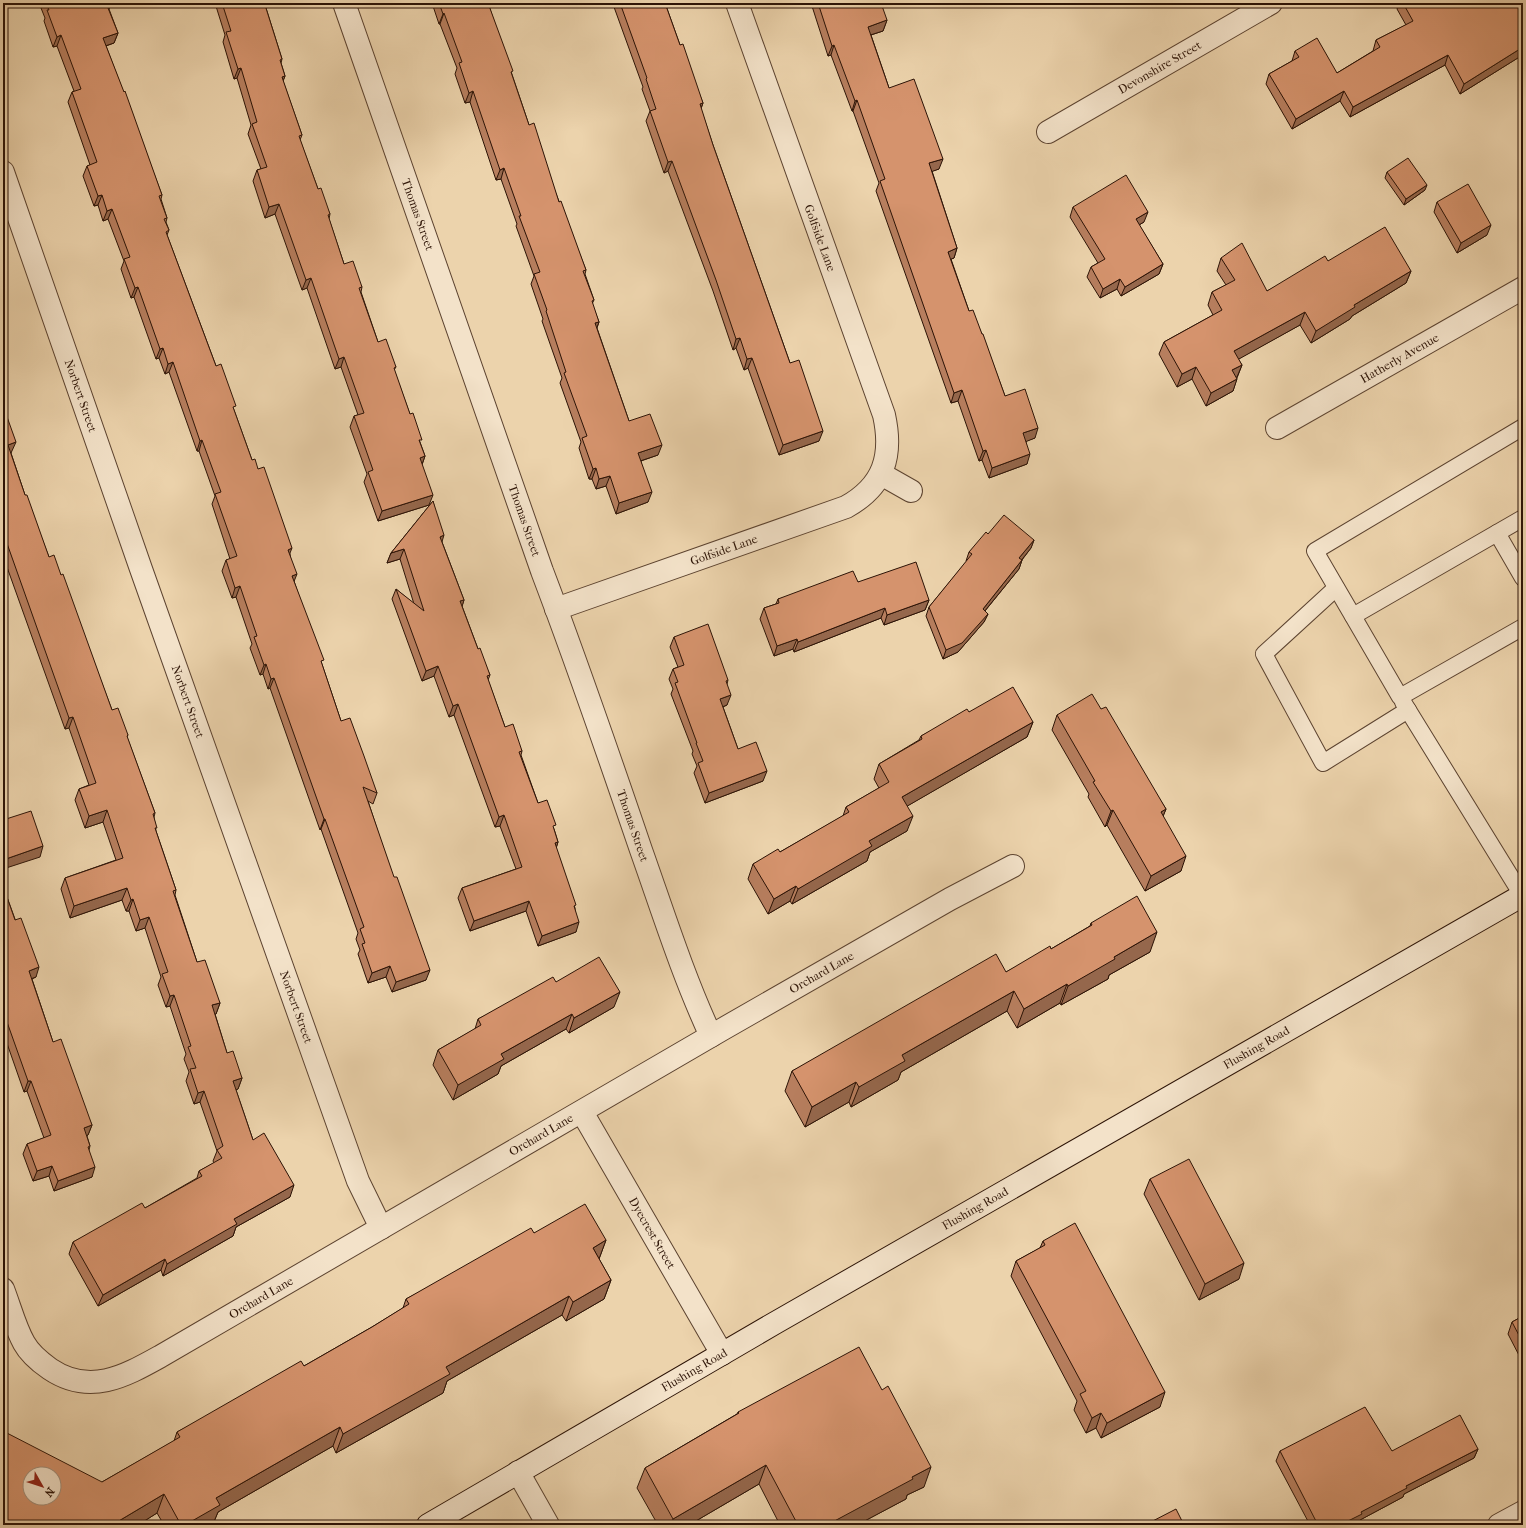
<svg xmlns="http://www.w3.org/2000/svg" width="1526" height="1528" viewBox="0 0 1526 1528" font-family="'IM FELL French Canon',serif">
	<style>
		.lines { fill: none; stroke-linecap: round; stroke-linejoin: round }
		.service-casing { stroke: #5c4330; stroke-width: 18 }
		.minor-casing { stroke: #5c4330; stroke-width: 24 }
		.secondary-casing { stroke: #2c1306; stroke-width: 24 }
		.service { stroke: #f3e2c9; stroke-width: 16 }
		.minor { stroke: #f3e2c9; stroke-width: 22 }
		.secondary { stroke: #f3e2c9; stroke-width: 22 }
		.wall { fill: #b77e5e; stroke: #2c1306 }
		.shaded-wall { fill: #95674c; stroke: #2c1306 }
		.building { fill: #d5936d; stroke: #2c1306; fill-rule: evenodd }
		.labels { text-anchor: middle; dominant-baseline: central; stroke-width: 3; stroke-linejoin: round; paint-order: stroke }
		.street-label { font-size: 12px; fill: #2c1306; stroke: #f3e2c9 }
	</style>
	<rect width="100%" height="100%" fill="#ecd3ac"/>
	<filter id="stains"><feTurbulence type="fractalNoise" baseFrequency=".005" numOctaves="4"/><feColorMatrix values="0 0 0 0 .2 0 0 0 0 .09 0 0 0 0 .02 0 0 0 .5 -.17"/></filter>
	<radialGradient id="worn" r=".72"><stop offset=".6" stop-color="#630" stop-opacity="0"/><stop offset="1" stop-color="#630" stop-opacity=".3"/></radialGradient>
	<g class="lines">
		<defs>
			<g id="service">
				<polyline points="1523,427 1315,551 1400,697 1523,627"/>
				<polyline points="1497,533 1523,518"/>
				<polyline points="1336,588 1264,654 1323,763 1408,710"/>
				<polyline points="1353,616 1497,533 1523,578"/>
				<polyline points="1403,702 1522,895"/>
			</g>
			<g id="minor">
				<path id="s1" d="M344 3 542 571C577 663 609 756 641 850 663 912 683 976 711 1036"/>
				<path id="s2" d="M1048 132 1271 3"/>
				<path id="s3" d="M3 172 141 569 358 1181 381 1228"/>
				<path id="s4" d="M1277 428 1523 288"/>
				<polyline points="881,474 911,491"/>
				<path id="s5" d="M556 609 846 507C884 486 893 456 884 415L737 3"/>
				<path id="s6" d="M582 1112 722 1354"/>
				<path id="s7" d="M3 1289C10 1307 15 1327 24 1343 30 1354 40 1362 50 1369 90 1396 125 1376 161 1356L723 1029 950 899 1013 866"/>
				<polyline points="518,1472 548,1525"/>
				<polyline points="1499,1525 1523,1512"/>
			</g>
			<g id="secondary">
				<path id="s8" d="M428 1525 775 1323 1523 895"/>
			</g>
		</defs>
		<use href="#service" class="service-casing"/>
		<use href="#minor" class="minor-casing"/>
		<use href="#secondary" class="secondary-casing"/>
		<use href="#service" class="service"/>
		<use href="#minor" class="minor"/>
		<use href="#secondary" class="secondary"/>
	</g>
	<g class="wall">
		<polygon points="39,3 111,3 109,9 118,33 114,43 106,46 162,195 161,199 167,218 166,222 169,230 167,235 216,366 234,410 252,460 258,469 290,554 294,581 341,721 377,793 373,804 368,801 426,980 392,992 386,977 368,983 358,954 360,950 356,939 358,933 321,829 320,830 270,688 268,689 263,674 260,675 250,648 252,644 236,597 232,598 222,571 226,560 230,559 212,504 215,496 199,451 197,451 169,372 165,374 159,358 156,359 134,297 131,298 121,269 124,261 108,219 103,221 98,205 94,206 83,176 87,166 90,165 68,102 72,92 74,91 57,46 53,47 44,21 45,18"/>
		<polygon points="215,3 268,3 266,8 282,59 281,63 285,76 283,81 302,135 300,140 318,189 330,214 329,219 344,264 362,287 361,292 378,342 396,367 394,370 425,456 422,465 429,505 378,521 364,482 367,474 350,427 354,416 358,415 341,367 335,369 307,288 302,290 275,214 265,218 253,181 257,170 261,169 248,134 251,125 237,78 234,79 223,42 225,35"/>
		<polygon points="432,3 488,3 529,125 586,270 585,274 594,300 592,304 599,322 597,328 629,421 658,455 641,461 648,502 616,514 606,486 596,489 592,479 589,479 579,448 581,442 560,383 562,378 542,321 543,319 531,284 534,276 516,226 517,224 501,179 496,180 470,102 465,103 455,74 457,68 440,24 439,24"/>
		<polygon points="616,3 665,3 680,45 703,103 701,109 713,145 790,363 819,441 779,455 748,368 744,370 736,348 733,350 713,291 668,171 664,173 646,121 650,111 642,89 643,87 614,7"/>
		<polygon points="811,3 857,3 857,5 887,20 883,31 871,35 889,88 939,169 932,171 957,248 954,258 951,259 969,311 982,334 1005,396 1035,438 1026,441 1027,464 989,478 982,460 979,461 958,401 951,403 876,191 879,183 853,111 852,111 831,55 828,56"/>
		<polygon points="1399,3 1523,3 1523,59 1521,56 1460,94 1445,65 1350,117 1340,101 1292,129 1266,84 1269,74 1292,61 1295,51 1337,73 1373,51 1376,40 1406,25 1397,9"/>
		<polygon points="1387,172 1425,190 1404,205 1385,178"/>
		<polygon points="1437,202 1487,235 1457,253 1434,212"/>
		<polygon points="1073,207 1144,222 1139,225 1163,264 1159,274 1121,296 1117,289 1100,298 1087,277 1091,267 1098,263 1070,217"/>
		<polygon points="1221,258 1267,291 1328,261 1411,271 1406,283 1352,316 1350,319 1311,343 1300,325 1238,359 1242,365 1237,378 1233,391 1206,406 1192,379 1177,387 1159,354 1164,342 1213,315 1208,305 1212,292 1226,285 1217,271"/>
		<polygon points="3,413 11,453 25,495 49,557 61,575 112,710 128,735 127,737 155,813 154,817 156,831 176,890 175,895 197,962 220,1003 216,1014 215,1014 227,1053 242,1078 238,1089 236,1090 253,1140 290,1197 236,1227 233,1236 163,1276 161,1270 98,1306 69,1254 73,1242 145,1208 197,1178 199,1171 214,1163 213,1161 217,1151 200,1102 194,1104 186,1081 189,1072 184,1059 186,1054 170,1006 166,1007 158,985 161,977 145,928 136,931 129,911 126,911 122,900 70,918 61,889 65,878 116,860 103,822 85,828 75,800 79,789 89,785 69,728 65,729 3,556"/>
		<polygon points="433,501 442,542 464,600 462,606 478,649 490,675 488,680 505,727 522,751 521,755 538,803 554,829 558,842 556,848 575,908 576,932 538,946 526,911 470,931 458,898 462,888 516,869 500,826 495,827 454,715 449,717 434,676 422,681 392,599 396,589 414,604 400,559 387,563 391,553"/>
		<polygon points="988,534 1034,540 1031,548 1022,560 1019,569 985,611 988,614 984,622 958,652 943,659 926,616 929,607 967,561 966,561 969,552"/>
		<polygon points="858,582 929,600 925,610 884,625 881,618 794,652 793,649 774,656 760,619 764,608 776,604 778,599"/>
		<polygon points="674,637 728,680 727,684 727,705 723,707 738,749 763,781 705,803 694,773 697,766 692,754 693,751 671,694 673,689 669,679 673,669 678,667 670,647"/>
		<polygon points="1101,709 1166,809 1163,816 1181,871 1145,891 1107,825 1105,827 1088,797 1089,794 1052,730 1057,715"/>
		<polygon points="969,712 1033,722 1027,737 907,806 907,831 870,852 867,861 792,904 790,901 768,914 748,879 753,864 780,852 843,816 846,807 879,788 874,779 879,764 919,740 921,736"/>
		<polygon points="3,886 36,977 32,979 53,1042 92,1125 88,1135 87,1136 90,1146 89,1150 92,1177 54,1191 49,1176 33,1181 23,1154 27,1144 44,1138 27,1091 24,1092 3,1032"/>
		<polygon points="1091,923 1150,952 1109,975 1108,979 1061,1005 1060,1003 1017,1028 1007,1011 901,1072 898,1080 851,1107 849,1102 805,1127 785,1091 792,1071 1006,972 1051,949 1090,926"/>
		<polygon points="556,982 614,1007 569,1033 566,1029 501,1066 498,1074 453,1100 433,1065 438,1050 475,1029 478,1019"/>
		<polygon points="1150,1179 1239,1279 1199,1300 1144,1194"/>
		<polygon points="534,1233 606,1240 599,1259 611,1280 604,1299 566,1321 562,1315 447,1381 443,1393 336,1453 333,1446 218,1512 213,1524 212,1525 164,1525 157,1513 138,1525 3,1525 102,1482 174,1441 177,1432 304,1366 372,1327 403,1308 406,1299"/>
		<polygon points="1043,1241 1160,1407 1101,1438 1096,1428 1086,1433 1074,1410 1077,1401 1011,1276 1016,1261 1040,1248"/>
		<polygon points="1523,1316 1523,1363 1508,1334 1512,1322"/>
		<polygon points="738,1412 924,1487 907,1495 906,1499 857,1525 780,1525 759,1484 689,1525 658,1525 637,1488 645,1468 737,1414"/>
		<polygon points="1478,1449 1474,1458 1404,1494 1403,1497 1360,1520 1359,1523 1355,1525 1310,1525 1276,1461 1280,1451 1392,1451"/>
	</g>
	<g class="shaded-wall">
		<polygon points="106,3 111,3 108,11"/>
		<polygon points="444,13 440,24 439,24 443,14"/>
		<polygon points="887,20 883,31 864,37 868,27"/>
		<polygon points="118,33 114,43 99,48 103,38"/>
		<polygon points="61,35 57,46 53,47 57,37"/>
		<polygon points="834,45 831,55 828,56 832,46"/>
		<polygon points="1523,47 1523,52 1521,56 1460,94 1464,84"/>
		<polygon points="1448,55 1445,65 1350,117 1353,107"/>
		<polygon points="241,68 237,78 234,79 238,69"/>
		<polygon points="285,76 281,86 282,77"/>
		<polygon points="473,91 470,102 465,103 469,93"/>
		<polygon points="1344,91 1340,101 1292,129 1296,119"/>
		<polygon points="857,100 853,111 852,111 855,101"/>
		<polygon points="703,103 699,113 700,104"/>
		<polygon points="943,159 939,169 925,174 929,163"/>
		<polygon points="672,161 668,171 664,173 668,162"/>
		<polygon points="504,168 501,179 496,180 500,170"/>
		<polygon points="1427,185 1425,190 1404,205 1406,199"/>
		<polygon points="102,195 98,205 94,206 98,196"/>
		<polygon points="279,204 275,214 265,218 269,207"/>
		<polygon points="112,209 108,219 103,221 107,211"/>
		<polygon points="1148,212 1144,222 1132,229 1136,219"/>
		<polygon points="1491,225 1487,235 1457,253 1461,243"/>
		<polygon points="957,248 954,258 944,262 948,252"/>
		<polygon points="1163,264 1159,274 1121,296 1125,287"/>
		<polygon points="1411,271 1406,283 1352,316 1350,319 1311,343 1316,331 1354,305"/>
		<polygon points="311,278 307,288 302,290 306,280"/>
		<polygon points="1120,279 1117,289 1100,298 1103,289"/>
		<polygon points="138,287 134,297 131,298 135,288"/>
		<polygon points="1305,312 1300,325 1230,364 1234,351"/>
		<polygon points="599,322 595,332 595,323"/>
		<polygon points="740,338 736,348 733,350 736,339"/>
		<polygon points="163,348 159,358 156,359 160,349"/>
		<polygon points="344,357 341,367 335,369 339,359"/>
		<polygon points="752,358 748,368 744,370 747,359"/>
		<polygon points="173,362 169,372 165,374 168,364"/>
		<polygon points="1242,365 1237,377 1228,382 1232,370"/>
		<polygon points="1196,367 1192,379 1177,387 1182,374"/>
		<polygon points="1237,379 1233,391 1206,406 1211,393"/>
		<polygon points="962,390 958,401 951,403 954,393"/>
		<polygon points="1038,428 1035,438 1020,444 1023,433"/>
		<polygon points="823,431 819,441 779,455 783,445"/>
		<polygon points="202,440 199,451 197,451 200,441"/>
		<polygon points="16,442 11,453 3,456 8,445"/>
		<polygon points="662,445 658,455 634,463 638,453"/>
		<polygon points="986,450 982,460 979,461 983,451"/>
		<polygon points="1030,454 1027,464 989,478 992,468"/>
		<polygon points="425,456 421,467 420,458"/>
		<polygon points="596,468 592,479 589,479 593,469"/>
		<polygon points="610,476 606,486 596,489 599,479"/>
		<polygon points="652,492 648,502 616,514 619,503"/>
		<polygon points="433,495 429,505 378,521 382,511"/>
		<polygon points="444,535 441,545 440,537"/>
		<polygon points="1034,540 1031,548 1016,567 1019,558"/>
		<polygon points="292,548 288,558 288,550"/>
		<polygon points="404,549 400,559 387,563 391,553"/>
		<polygon points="1022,560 1019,569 979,618 983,609"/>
		<polygon points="297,574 293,584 292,576"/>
		<polygon points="240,586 236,597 232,598 235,588"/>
		<polygon points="464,600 461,610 460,601"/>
		<polygon points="929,600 925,610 884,625 887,615"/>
		<polygon points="885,608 881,618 794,652 798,642"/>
		<polygon points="988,614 984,622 958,652 943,659 946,650"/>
		<polygon points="797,639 793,649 774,656 777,646"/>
		<polygon points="266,664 263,674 260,675 264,665"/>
		<polygon points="438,666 434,676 422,681 426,671"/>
		<polygon points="274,678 270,688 268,689 271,679"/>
		<polygon points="731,695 727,705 717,709 720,699"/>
		<polygon points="458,704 454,715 449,717 453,706"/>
		<polygon points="73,717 69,728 65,729 69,718"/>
		<polygon points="1033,722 1027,737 897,812 902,797"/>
		<polygon points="767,771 763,781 705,803 709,793"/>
		<polygon points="1166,809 1160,824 1161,812"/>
		<polygon points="107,810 103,822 85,828 89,816"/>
		<polygon points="1113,810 1107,825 1105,827 1111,811"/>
		<polygon points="504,815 500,826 495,827 499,817"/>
		<polygon points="913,816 907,831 870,852 867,861 792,904 798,889 869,841"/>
		<polygon points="324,819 325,819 321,829 320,830"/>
		<polygon points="558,842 555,852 555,843"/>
		<polygon points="43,846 40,857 3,869 3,860"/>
		<polygon points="1186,856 1181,871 1145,891 1151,876"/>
		<polygon points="796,886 790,901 768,914 774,899"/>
		<polygon points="127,888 122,900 70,918 74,906"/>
		<polygon points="133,899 129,911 126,911 131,900"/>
		<polygon points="529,901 526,911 470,931 474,921"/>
		<polygon points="149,917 145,928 136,931 140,920"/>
		<polygon points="579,922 576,932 538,946 542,936"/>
		<polygon points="1157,932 1150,952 1109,975 1108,979 1061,1005 1068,986 1114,957"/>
		<polygon points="390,966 386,977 368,983 372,973"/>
		<polygon points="39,967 36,977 25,981 29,971"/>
		<polygon points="430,970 426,980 392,992 396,982"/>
		<polygon points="1067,984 1060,1003 1017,1028 1024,1009"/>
		<polygon points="1014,991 1007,1011 901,1072 898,1080 851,1107 859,1087 902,1055"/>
		<polygon points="620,992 614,1007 569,1033 574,1018"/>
		<polygon points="174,995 170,1006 166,1007 170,996"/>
		<polygon points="220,1003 216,1014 208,1017 212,1005"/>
		<polygon points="572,1014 566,1029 501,1066 498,1074 453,1100 458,1085 501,1054"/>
		<polygon points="7,1022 3,1032 3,1023"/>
		<polygon points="242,1078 238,1089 229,1092 233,1081"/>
		<polygon points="28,1081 31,1081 27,1091 24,1092"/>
		<polygon points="856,1082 849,1102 805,1127 812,1107"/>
		<polygon points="204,1091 200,1102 194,1104 198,1093"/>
		<polygon points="92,1125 88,1135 81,1138 84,1128"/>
		<polygon points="52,1166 49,1176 33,1181 37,1171"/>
		<polygon points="95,1167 92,1177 54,1191 58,1181"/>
		<polygon points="294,1185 290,1197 236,1227 233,1236 163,1276 167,1264 234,1219"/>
		<polygon points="606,1240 599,1259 593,1248"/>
		<polygon points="165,1259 161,1270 98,1306 103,1295"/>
		<polygon points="1244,1263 1239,1279 1199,1300 1205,1284"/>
		<polygon points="611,1280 604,1299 566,1321 573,1302"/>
		<polygon points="569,1296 562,1315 447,1381 443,1393 336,1453 343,1434 446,1367"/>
		<polygon points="1165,1392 1160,1407 1101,1438 1107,1423"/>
		<polygon points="1101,1413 1096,1428 1086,1433 1092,1418"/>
		<polygon points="340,1427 333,1446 218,1512 213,1524 212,1525 185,1525 216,1498"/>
		<polygon points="1478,1449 1474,1458 1404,1494 1403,1497 1360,1520 1359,1523 1355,1525 1340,1525 1361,1512 1406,1486"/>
		<polygon points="766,1465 759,1484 689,1525 671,1525 673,1519"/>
		<polygon points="931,1467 924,1487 907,1495 906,1499 857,1525 827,1525 912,1477"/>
		<polygon points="164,1494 157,1513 138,1525 112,1525"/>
	</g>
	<g class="building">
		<polygon points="46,3 106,3 118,33 103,38 124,92 125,91 162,195 159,196 167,218 164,219 169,230 166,232 216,366 221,364 236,406 233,407 252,460 255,459 258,469 264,467 292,548 288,550 297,574 292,576 324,660 321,661 341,721 350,718 364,756 377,793 363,787 394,877 397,877 430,970 396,982 390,966 372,973 362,944 365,943 360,929 364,927 325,819 324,819 274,678 271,679 266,664 264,665 254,637 257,636 240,586 235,588 226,560 237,556 215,494 221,492 202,440 200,441 173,362 168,364 163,348 160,349 138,287 135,288 124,259 130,257 112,209 107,211 102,195 98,196 87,166 97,162 72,92 81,89 61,35 57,37 47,10 49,10"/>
		<polygon points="222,3 268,3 268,4 265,5 282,59 280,60 285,76 282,77 302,135 299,136 318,189 321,188 330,214 328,215 344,264 353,261 362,287 359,288 378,342 386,339 396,367 394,368 410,414 413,413 422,440 419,440 425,456 420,458 433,495 382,511 368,472 373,470 354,416 364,413 344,357 339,359 311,278 306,280 279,204 269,207 257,170 267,167 252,124 257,122 241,68 238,69 226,32 231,31"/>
		<polygon points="439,3 488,3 513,71 511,72 529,125 534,123 559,202 561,201 586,270 583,271 594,300 592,301 599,322 595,323 629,421 650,414 662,445 638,453 652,492 619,503 610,476 599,479 596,468 593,469 582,438 587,436 564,373 566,372 546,311 547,310 534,274 540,272 519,216 521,216 504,168 500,170 473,91 469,93 459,63 462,62 444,13 443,14"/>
		<polygon points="620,3 665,3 680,45 683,44 703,103 700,104 713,145 790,363 799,360 823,431 783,445 752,358 747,359 740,338 736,339 716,280 672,161 668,162 650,111 656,109 646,79 647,78"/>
		<polygon points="818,3 857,3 857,5 863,3 881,3 887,20 868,27 889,88 914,79 943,159 929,163 957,248 948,252 969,311 973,310 982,334 983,334 1005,396 1025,389 1038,428 1023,433 1030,454 992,468 986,450 983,451 962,390 954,393 880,181 885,179 857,100 855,101 834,45 832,46"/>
		<polygon points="1403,3 1523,3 1523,47 1464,84 1448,55 1353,107 1344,91 1296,119 1269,74 1299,57 1295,51 1317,38 1337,73 1380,47 1376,40 1413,21"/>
		<polygon points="1408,158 1427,185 1406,199 1387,172"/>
		<polygon points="1126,175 1148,212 1136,219 1163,264 1125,287 1120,279 1103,289 1091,267 1105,259 1073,207"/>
		<polygon points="1468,184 1491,225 1461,243 1437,202"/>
		<polygon points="1385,227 1411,271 1354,305 1355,307 1316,331 1305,312 1234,351 1242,365 1232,370 1237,379 1211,393 1196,367 1182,374 1164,342 1222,310 1212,292 1235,280 1221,258 1242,243 1267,291 1325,256 1328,261"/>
		<polygon points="3,413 4,414 6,414 16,442 8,445 25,495 27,495 49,557 54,555 61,575 63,574 112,710 118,708 128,735 127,736 155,813 153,814 157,828 155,828 176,890 173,891 197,962 205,960 220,1003 212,1005 227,1053 233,1051 242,1078 233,1081 253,1140 264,1133 294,1185 234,1219 237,1224 167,1264 165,1259 103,1295 73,1242 142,1203 145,1208 202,1176 199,1171 222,1158 217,1150 223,1146 204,1091 198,1093 190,1069 196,1068 188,1047 191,1046 174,995 170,996 162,974 168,972 149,917 140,920 133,899 131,900 127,888 74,906 65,878 123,858 107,810 89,816 79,789 96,783 73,717 69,718 4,535 3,535"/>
		<polygon points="433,501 444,535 440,537 464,600 460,601 478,649 480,648 490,675 487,676 505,727 513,724 522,751 519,752 538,803 547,800 556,825 553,826 558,842 555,843 576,905 574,906 579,922 542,936 529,901 474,921 462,888 522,867 504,815 499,817 458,704 453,706 438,666 426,671 396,589 424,611 404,549 391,553"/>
		<polygon points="1004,515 1034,540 1019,558 1022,560 983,609 988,614 962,643 946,650 929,607 972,554 969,552 986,532 988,534"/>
		<polygon points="916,562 929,600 887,615 885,608 798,642 797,639 777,646 764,608 779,603 778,599 853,571 858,582"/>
		<polygon points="708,624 728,680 726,681 731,695 720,699 738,749 756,742 767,771 709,793 698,763 703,761 696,743 697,743 675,683 678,682 673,669 684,665 674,637"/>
		<polygon points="1013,687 1033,722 902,797 913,816 869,841 872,846 798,889 796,886 774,899 753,864 778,849 780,852 849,812 846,807 889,782 879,764 922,739 921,736 967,709 969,712"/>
		<polygon points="1092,694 1101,709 1106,707 1166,809 1161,812 1186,856 1151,876 1113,810 1111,811 1093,782 1095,781 1057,715"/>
		<polygon points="31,811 43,846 3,860 3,820"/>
		<polygon points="3,886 15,920 21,918 39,967 29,971 53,1042 61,1039 92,1125 84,1128 90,1146 88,1147 95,1167 58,1181 52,1166 37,1171 27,1144 51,1135 31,1081 28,1081 7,1022 3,1023"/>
		<polygon points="1137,896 1157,932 1114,957 1115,959 1068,986 1067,984 1024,1009 1014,991 902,1055 905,1061 859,1087 856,1082 812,1107 792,1071 996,954 1006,972 1050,946 1051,949 1092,925 1091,923"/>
		<polygon points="599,957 620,992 574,1018 572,1014 501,1054 504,1059 458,1085 438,1050 481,1025 478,1019 553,977 556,982"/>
		<polygon points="1189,1159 1244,1263 1205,1284 1150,1179"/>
		<path d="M585 1204 606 1240 593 1248 611 1280 573 1302 569 1296 446 1367 450 1374 343 1434 340 1427 216 1498 220 1505 185 1525H181L164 1494 112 1525H3V1431L102 1482 180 1437 177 1432 301 1361 304 1366 372 1327 409 1304 406 1299 531 1228 534 1233ZM30 1474H54V1498H30Z"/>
		<polygon points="1075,1223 1165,1392 1107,1423 1101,1413 1092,1418 1080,1394 1086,1391 1016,1261 1045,1245 1043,1241"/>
		<polygon points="1523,1316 1523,1343 1512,1322"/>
		<polygon points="859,1347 882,1390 888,1386 931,1467 912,1477 913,1479 827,1525 798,1525 766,1465 673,1519 645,1468 739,1413 738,1412"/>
		<polygon points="1365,1407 1392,1451 1460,1415 1478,1449 1406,1486 1407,1488 1361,1512 1362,1514 1340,1525 1318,1525 1280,1451"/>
		<polygon points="1176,1509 1184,1525 1145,1525"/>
	</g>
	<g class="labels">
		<g class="street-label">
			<text stroke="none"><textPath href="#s2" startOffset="129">Devonshire Street</textPath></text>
			<text stroke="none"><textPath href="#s1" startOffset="224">Thomas Street</textPath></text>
			<text transform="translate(820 238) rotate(70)">Golfside Lane</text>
			<text stroke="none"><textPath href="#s4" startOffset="141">Hatherly Avenue</textPath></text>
			<text stroke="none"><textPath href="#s3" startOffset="237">Norbert Street</textPath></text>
			<text stroke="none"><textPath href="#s1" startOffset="548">Thomas Street</textPath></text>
			<text stroke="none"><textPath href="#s5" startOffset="178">Golfside Lane</textPath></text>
			<text stroke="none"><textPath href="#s3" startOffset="561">Norbert Street</textPath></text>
			<text stroke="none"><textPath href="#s1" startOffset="872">Thomas Street</textPath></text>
			<text stroke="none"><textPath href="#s7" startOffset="978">Orchard Lane</textPath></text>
			<text stroke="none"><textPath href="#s3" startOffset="885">Norbert Street</textPath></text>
			<text stroke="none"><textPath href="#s8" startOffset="956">Flushing Road</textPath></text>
			<text stroke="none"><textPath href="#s7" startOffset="654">Orchard Lane</textPath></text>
			<text stroke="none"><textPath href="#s8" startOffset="632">Flushing Road</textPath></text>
			<text stroke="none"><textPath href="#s6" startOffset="140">Dyecrest Street</textPath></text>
			<text stroke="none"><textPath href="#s7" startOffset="330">Orchard Lane</textPath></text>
			<text stroke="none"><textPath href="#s8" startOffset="308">Flushing Road</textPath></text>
		</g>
	</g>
	<rect width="1526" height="1528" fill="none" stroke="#ecd3ac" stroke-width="16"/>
	<rect x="4" y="4" width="1518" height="1520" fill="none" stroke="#2c1306" stroke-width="2"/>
	<rect x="8" y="8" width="1510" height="1512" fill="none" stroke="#2c1306"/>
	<g transform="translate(42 1486) rotate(129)"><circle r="19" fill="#f3e2c9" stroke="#a38f7b"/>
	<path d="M0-3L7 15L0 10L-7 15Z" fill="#8f2418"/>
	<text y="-6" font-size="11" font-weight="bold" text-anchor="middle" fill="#2c1306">N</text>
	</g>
	<rect width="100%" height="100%" filter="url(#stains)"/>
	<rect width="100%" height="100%" fill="url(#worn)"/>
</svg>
